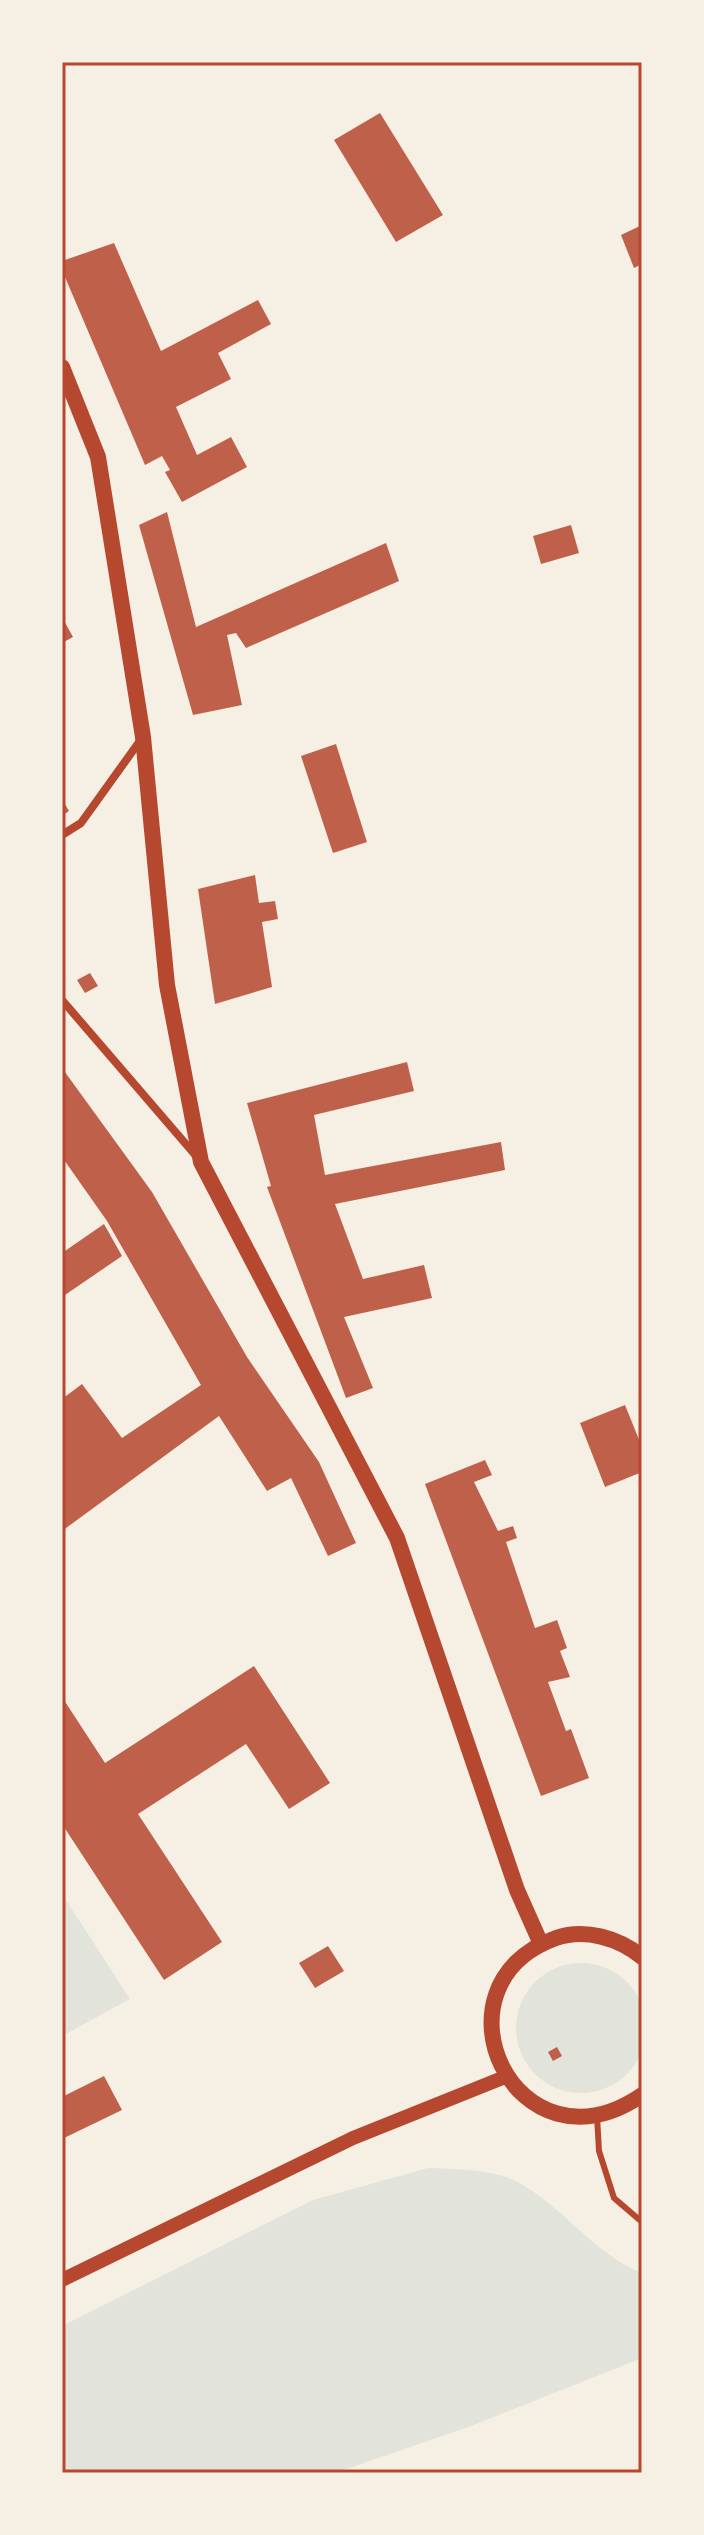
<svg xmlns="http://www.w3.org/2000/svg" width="704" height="2535" viewBox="0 0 704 2535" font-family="'DejaVu Sans',sans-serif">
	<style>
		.green { fill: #e2e4dc }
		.building { fill: #bf614a }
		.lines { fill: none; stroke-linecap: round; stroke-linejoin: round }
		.service { stroke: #b5482f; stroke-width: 6 }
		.minor { stroke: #b5482f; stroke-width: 8 }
		.tertiary { stroke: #b5482f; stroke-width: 14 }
		.secondary { stroke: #b5482f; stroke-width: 16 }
		.neatline { fill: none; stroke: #b5482f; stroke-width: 3 }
	</style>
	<rect width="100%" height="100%" fill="#f6efe4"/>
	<g class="green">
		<polygon points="62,1894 130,1999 62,2036"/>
		<circle cx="581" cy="2028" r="65"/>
		<path d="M428 2168C456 2169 493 2169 518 2182 563 2207 594 2254 642 2273V2358L471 2426 335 2473H62V2326L313 2200Z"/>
	</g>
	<g class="building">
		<polygon points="380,113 443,215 396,242 334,140"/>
		<polygon points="642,225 642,264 634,268 621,235"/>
		<polygon points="114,243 161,351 258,300 271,324 218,353 231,379 176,407 197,455 231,437 247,467 182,502 165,472 170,470 162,456 145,465 62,270 62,261"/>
		<polygon points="167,512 196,627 386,543 399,581 246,648 236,633 227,635 242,705 193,715 139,525"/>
		<polygon points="571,525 579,553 541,564 533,536"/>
		<polygon points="62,617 73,637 62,643"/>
		<polygon points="336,744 367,842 333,853 301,756"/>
		<polygon points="62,799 69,811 62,816"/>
		<polygon points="255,875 259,903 275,901 278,919 262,922 272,987 215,1004 198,889"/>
		<polygon points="90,973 98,986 85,993 77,980"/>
		<polygon points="407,1062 414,1091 314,1115 325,1175 501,1142 505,1170 335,1204 363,1279 424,1265 432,1298 344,1317 373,1388 346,1398 267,1187 271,1186 247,1103"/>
		<polygon points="62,1068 152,1192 247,1357 319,1462 356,1543 328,1556 291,1478 267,1491 219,1416 62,1531 62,1399 82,1384 122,1438 201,1385 107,1221 62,1157"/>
		<polygon points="104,1224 122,1256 62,1297 62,1253"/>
		<polygon points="625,1405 642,1447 642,1472 605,1487 580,1423"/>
		<polygon points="485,1460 492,1475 474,1482 498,1531 513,1526 517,1538 506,1542 535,1628 557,1620 567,1648 560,1651 570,1677 548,1682 566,1731 571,1729 589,1778 541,1796 425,1484"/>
		<polygon points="254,1666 330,1783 289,1809 246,1744 138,1814 222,1942 164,1980 62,1824 62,1697 105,1763"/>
		<polygon points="328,1946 344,1971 315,1988 299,1963"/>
		<polygon points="557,2047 562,2056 553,2061 548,2052"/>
		<polygon points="104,2076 122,2110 62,2139 62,2097"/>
	</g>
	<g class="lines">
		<polyline class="service" points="597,2116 599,2151 614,2198 642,2222"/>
		<g class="minor">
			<polyline points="62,835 81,823 142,738"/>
			<polyline points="62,1000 197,1157"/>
		</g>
		<polyline class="tertiary" points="62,2280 353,2138 505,2077"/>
		<g class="secondary">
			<polyline points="62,367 98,457 143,737 167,985 201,1162 397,1538 517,1890 541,1944"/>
			<path d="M642 1957C619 1938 585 1928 556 1938 424 1986 516 2181 642 2095"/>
		</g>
	</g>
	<rect width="704" height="2535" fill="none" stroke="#f6efe4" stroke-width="128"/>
	<rect x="64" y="64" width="576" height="2407" class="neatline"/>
</svg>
